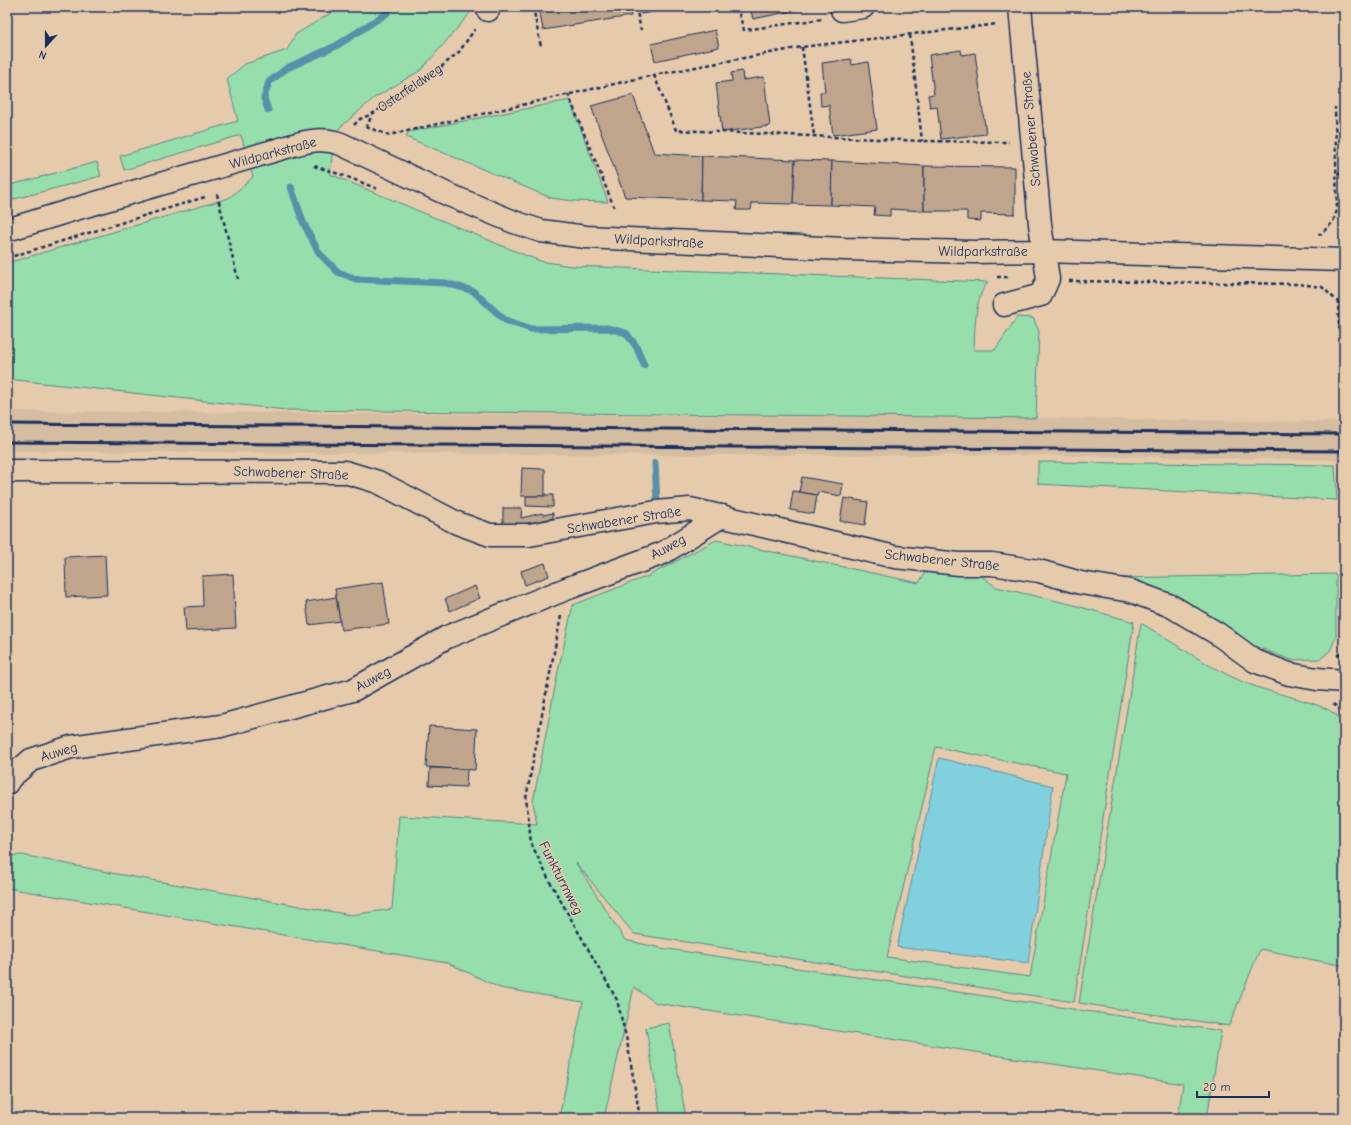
<svg xmlns="http://www.w3.org/2000/svg" width="1351" height="1125" viewBox="0 0 1351 1125" font-family="'Comic Neue',sans-serif">
	<style>
		.built { fill: #d5bda1 }
		.green { fill: #96deac; stroke: #588685; fill-rule: evenodd }
		.water { fill: #81d0dd; stroke: #5890aa }
		.lines { fill: none; stroke-linecap: round; stroke-linejoin: round }
		.stream { stroke: #5890aa; stroke-width: 7 }
		.building { fill: #bea58c; stroke: #1b2f5e }
		.minor-casing { stroke: #1b2f5e; stroke-width: 25 }
		.path { stroke: #1b2f5e; stroke-width: 2.5; stroke-dasharray: 4 3; stroke-linecap: butt }
		.minor { stroke: #e5cbac; stroke-width: 22 }
		.rail { stroke: #1b2f5e; stroke-width: 3 }
		.labels { text-anchor: middle; dominant-baseline: central; stroke-width: 3; stroke-linejoin: round; paint-order: stroke }
		.street-label { font-size: 14px; fill: #1b2f5e; stroke: #e5cbac }
	</style>
	<rect width="100%" height="100%" fill="#e5cbac"/>
	<filter id="ink" filterUnits="userSpaceOnUse"><feTurbulence type="fractalNoise" baseFrequency=".025" numOctaves="2"/><feDisplacementMap in="SourceGraphic" scale="8" xChannelSelector="R" yChannelSelector="G"/><feConvolveMatrix kernelMatrix="1 2 1 2 8 2 1 2 1" color-interpolation-filters="sRGB"/></filter>
	<g filter="url(#ink)">
		<polygon class="built" points="7,411 1036,418 1344,422 1344,460 1033,455 661,455 7,451"/>
		<g class="green">
			<path d="M341 7H473L467 17 421 70 374 98 335 132 330 174 510 249 540 261 571 266 988 282C974 298 975 330 974 350H995L1017 317 1033 318 1039 331 1036 418 286 410 7 379V263L229 198 253 177 241 135 124 170 120 156 238 121 227 79 245 64 287 50 296 34Z"/>
			<polygon points="570,100 608,202 574,201 551,198 406,137 408,132"/>
			<polygon points="97,162 101,176 7,201 7,186"/>
			<polygon points="1038,462 1335,465 1337,500 1038,484"/>
			<path d="M716 540 919 583 927 569 980 575 996 587 1070 604 1134 622 1074 1002 634 934 576 863 625 940 661 948 1221 1031 1207 1118H1178L1183 1084 656 1003 634 987 604 1118H559L583 1002 500 988 448 963 7 888V856L22 855 117 874 351 915 392 909 399 816 537 824 533 802 557 676 573 605 648 576ZM936 747 1066 773 1030 977 887 957Z"/>
			<polygon points="1336,574 1336,637 1330,651 1320,659 1291,660 1252,645 1177,600 1114,578"/>
			<path d="M1141 623C1181 647 1221 677 1266 690 1282 695 1328 705 1337 716 1346 728 1343 746 1344 760V966L1260 949 1229 1026 1079 1003Z"/>
			<polygon points="669,1023 686,1118 661,1118 646,1028"/>
		</g>
		<polygon class="water" points="939,758 1053,786 1028,963 897,947"/>
		<g class="lines">
			<g class="stream">
				<polyline points="268,110 264,98 269,82 287,68 336,46 387,13 390,7"/>
				<polyline points="291,187 303,222 319,253 338,272 356,279 446,283 473,291 505,320 531,329 608,328 626,333 636,346 644,365"/>
				<polyline points="655,463 657,503"/>
			</g>
		</g>
		<g class="building">
			<polygon points="548,7 629,7 631,16 543,30 539,8"/>
			<polygon points="640,7 685,7 641,14"/>
			<polygon points="750,7 797,7 797,10 753,19"/>
			<polygon points="974,7 985,7 985,8 974,9"/>
			<polygon points="715,30 719,47 655,61 651,44"/>
			<polygon points="961,50 962,55 975,53 986,134 941,139 937,106 930,107 928,95 934,94 929,55"/>
			<polygon points="851,59 852,65 868,62 877,129 833,135 829,105 821,106 820,92 825,92 822,63"/>
			<polygon points="742,71 743,80 764,77 770,126 722,132 716,83 732,81 731,73"/>
			<polygon points="633,95 654,153 702,156 701,200 625,197 591,106"/>
			<polygon points="702,156 795,160 793,204 752,203 751,210 736,210 737,201 701,200"/>
			<polygon points="795,160 832,161 831,205 793,204"/>
			<polygon points="832,161 924,166 924,211 890,209 890,216 874,215 875,207 831,205"/>
			<polygon points="924,166 1015,167 1015,214 981,213 981,221 967,220 967,211 924,211"/>
			<polygon points="522,468 545,469 545,496 521,496"/>
			<polygon points="802,477 843,484 841,496 818,492 817,495 799,492"/>
			<polygon points="793,491 817,495 814,514 790,510"/>
			<polygon points="545,495 553,495 553,507 526,506 526,496 545,496"/>
			<polygon points="844,498 868,502 865,525 840,521"/>
			<polygon points="503,508 522,508 521,518 542,513 543,515 553,513 553,518 503,529"/>
			<polygon points="105,555 107,595 66,597 65,557"/>
			<polygon points="545,563 549,576 525,585 521,571"/>
			<polygon points="233,574 236,628 186,631 184,607 203,606 202,576"/>
			<polygon points="383,582 389,624 341,630 335,589"/>
			<polygon points="475,586 480,598 450,611 445,599"/>
			<polygon points="336,597 340,621 309,625 306,602"/>
			<polygon points="429,726 477,729 475,770 426,767"/>
			<polygon points="430,768 467,769 466,787 429,785"/>
		</g>
		<g class="lines">
			<defs>
				<g id="minor">
					<polyline points="488,10 489,7"/>
					<polyline points="842,10 863,7"/>
					<path d="M7 230 72 210 297 144C312 140 326 138 341 144L449 195 514 222 541 231 586 237 845 249 974 252 1043 251 1344 260"/>
					<polyline points="1004,305 1041,295 1048,279 1040,224 1020,7"/>
					<polyline points="7,471 345,472 378,482 457,523 490,535 529,535 656,512 690,509 895,557 959,564 992,564 1039,571 1081,583 1131,591 1171,606 1218,634 1255,661 1289,674 1317,679 1344,681"/>
					<polyline points="7,783 10,778 31,760 71,747 221,726 353,690 447,637 566,589 663,553 722,516"/>
				</g>
			</defs>
			<use href="#minor" class="minor-casing"/>
			<g class="path">
				<polyline points="533,7 541,47"/>
				<polyline points="636,7 641,30"/>
				<polyline points="737,7 744,30 822,19"/>
				<polyline points="910,35 922,141"/>
				<polyline points="802,47 814,135"/>
				<polyline points="654,75 676,130 922,141 1009,142"/>
				<polyline points="568,94 614,207"/>
				<polyline points="354,125 360,119 372,114 428,78 459,52 475,29"/>
				<polyline points="366,127 389,135 654,75 802,47 998,24"/>
				<polyline points="366,128 372,115"/>
				<polyline points="314,166 345,176 378,189"/>
				<polyline points="1337,174 1341,174"/>
				<polyline points="217,194 238,279"/>
				<polyline points="1318,234 1321,234 1333,222 1337,210 1335,107"/>
				<polyline points="7,258 205,197"/>
				<polyline points="997,277 1010,277"/>
				<polyline points="1069,281 1299,284 1322,287 1338,302 1344,431"/>
				<polyline points="1338,302 1344,302"/>
				<polyline points="561,616 526,798 531,843 550,882 617,1000 627,1041 640,1118"/>
				<polyline points="1337,656 1344,650"/>
				<polyline points="1333,704 1344,712"/>
			</g>
			<use href="#minor" class="minor"/>
			<g class="rail">
				<polyline points="7,424 1344,434"/>
				<polyline points="7,442 1344,451"/>
			</g>
		</g>
	</g>
	<g class="labels">
		<g class="street-label">
			<text transform="translate(410 88) rotate(-34)">Osterfeldweg</text>
			<text transform="translate(1031 129) rotate(-95)">Schwabener Straße</text>
			<text transform="translate(273 153) rotate(-15)">Wildparkstraße</text>
			<text transform="translate(659 241) rotate(3)">Wildparkstraße</text>
			<text x="983" y="251">Wildparkstraße</text>
			<text transform="translate(291 473) rotate(2)">Schwabener Straße</text>
			<text transform="translate(624 520) rotate(-9)">Schwabener Straße</text>
			<text transform="translate(668 547) rotate(-28)">Auweg</text>
			<text transform="translate(942 560) rotate(6)">Schwabener Straße</text>
			<text transform="translate(373 679) rotate(-28)">Auweg</text>
			<text transform="translate(59 752) rotate(-16)">Auweg</text>
			<text transform="translate(561 878) rotate(63)">Funkturmweg</text>
		</g>
	</g>
	<rect width="1351" height="1125" fill="none" stroke="#e5cbac" stroke-width="24"/>
	<rect x="12" y="12" width="1327" height="1101" fill="none" stroke="#1b2f5e" stroke-width="1.5" filter="url(#ink)"/>
	<g transform="translate(46 46) rotate(201)" stroke="#e5cbac" stroke-width="3" paint-order="stroke">
	<path d="M0-3L7 15L0 10L-7 15Z" fill="#1b2f5e"/>
	<text y="-6" font-size="11" font-weight="bold" text-anchor="middle" fill="#1b2f5e">N</text>
	</g>
	<path d="M1197 1091v6h72v-6" fill="none" stroke="#1b2f5e" stroke-width="2"/>
	<text x="1203" y="1091" font-size="12" fill="#1b2f5e" stroke="#e5cbac" stroke-width="3" paint-order="stroke">20 m</text>
</svg>
